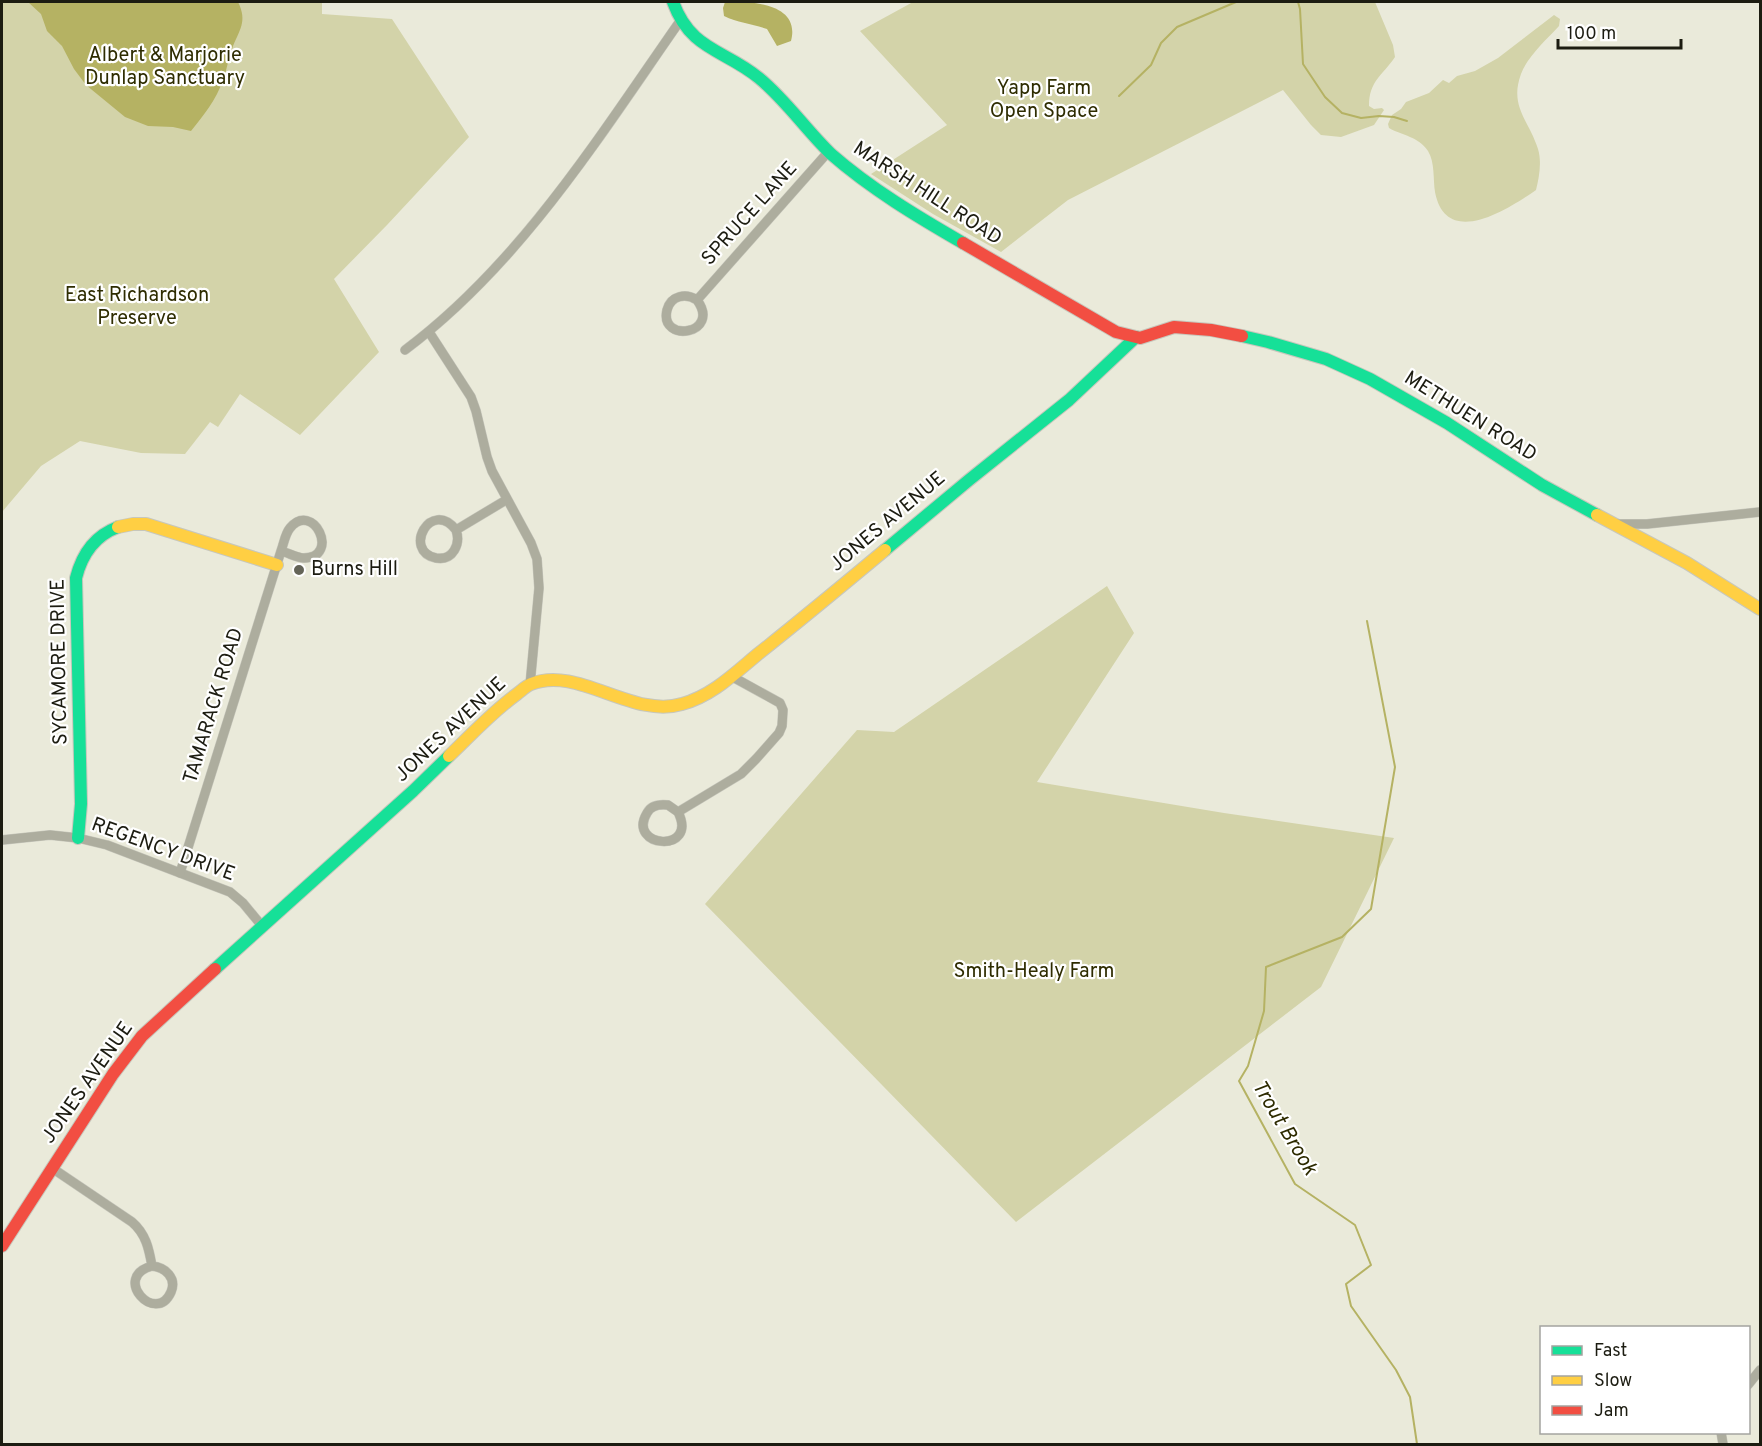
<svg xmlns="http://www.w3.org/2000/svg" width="1762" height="1446" viewBox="0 0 1762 1446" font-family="Overpass,sans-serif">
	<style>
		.green { fill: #d3d3a9 }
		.water { fill: #b5b263 }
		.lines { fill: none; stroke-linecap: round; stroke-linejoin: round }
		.stream { stroke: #b5b263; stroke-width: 2 }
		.street-casing { stroke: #c7c7bc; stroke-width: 10 }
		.fast-casing { stroke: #c7c7bc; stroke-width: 14 }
		.slow-casing { stroke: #c7c7bc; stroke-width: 14 }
		.jam-casing { stroke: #c7c7bc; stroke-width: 14 }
		.street { stroke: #adad9e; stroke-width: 9 }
		.fast { stroke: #16e098; stroke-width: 12 }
		.slow { stroke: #ffcf43; stroke-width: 12 }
		.jam { stroke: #f24e42; stroke-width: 12 }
		.poi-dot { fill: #646457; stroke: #fff; stroke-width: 2 }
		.labels { text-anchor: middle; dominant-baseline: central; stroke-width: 4.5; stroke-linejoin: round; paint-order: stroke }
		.park-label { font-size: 20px; fill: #2e2c00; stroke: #fff }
		.street-label { font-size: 20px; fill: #1c1c11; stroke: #fff }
		.poi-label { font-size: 20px; fill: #1c1c11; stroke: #fff; text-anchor: start }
		.water-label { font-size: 21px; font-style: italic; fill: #2d2b00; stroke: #fff }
	</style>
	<rect width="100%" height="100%" fill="#eaeada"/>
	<g class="green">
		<polygon points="2,2 322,2 322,14 392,19 469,137 387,225 334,279 379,352 300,435 240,394 218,427 210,422 185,454 141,453 80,441 41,466 2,512"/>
		<path d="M913 2H1375L1393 45 1395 57C1382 76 1369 81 1369 106L1374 109 1382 108 1384 110 1374 125 1341 137 1321 135 1311 125 1283 90 1068 200 1001 252 933 214 871 174 947 125 860 31Z"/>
		<path d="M1554 15 1560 19 1559 26C1547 39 1527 57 1521 74 1509 107 1529 120 1538 149 1542 162 1539 178 1536 190 1507 210 1446 249 1435 192 1433 179 1435 162 1428 151 1418 136 1403 136 1389 128L1388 124 1392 115 1401 109 1406 102 1429 93 1443 80 1449 83 1457 76 1475 71 1498 58Z"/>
		<polygon points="1107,586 1134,633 1037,782 1224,813 1394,838 1321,987 1016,1222 705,904 857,730 894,732"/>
	</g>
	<g class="water">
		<path d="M28 2H238C248 22 239 30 232 49 228 59 227 70 223 80 216 100 204 115 191 131L173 127 148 126 125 117 86 85 74 69 62 46 47 31 41 14Z"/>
		<path d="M725 2C750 1 801 3 791 41L777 46 767 29C753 24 738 23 724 16L723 8Z"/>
	</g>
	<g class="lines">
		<g class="stream">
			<polyline points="1298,2 1300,9 1303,64 1325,97 1342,113 1361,118 1379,116 1394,117 1407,121"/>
			<polyline points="1119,96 1151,65 1161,43 1177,27 1236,2"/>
			<polyline points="1367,621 1395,767 1371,909 1342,937 1266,967 1264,1011 1248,1066 1239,1081 1295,1184 1355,1225 1371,1265 1346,1284 1351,1306 1396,1370 1410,1397 1417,1444"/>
		</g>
		<defs>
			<g id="street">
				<path d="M697 300C686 293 671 295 667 310 659 344 722 334 697 300L829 151"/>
				<polyline points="429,332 471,397 476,411 487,457 492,471 531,543 537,559 539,588 530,685"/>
				<path d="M405 350C520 264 599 137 680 21"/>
				<polyline points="1615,524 1647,524 1760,512"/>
				<path d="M456 530C461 544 453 561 436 558 402 551 431 498 456 530L506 500"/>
				<path d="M678 812 668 805C659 804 651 805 647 813 626 848 699 854 678 812L741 774 756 759 779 733 782 726 783 710 780 703 731 676"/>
				<polyline points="2,840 50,835 78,838 107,845 230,892 243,903 262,926"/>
				<path d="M180 873 281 551C284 543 285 534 290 528 313 500 341 557 304 558 297 558 289 553 281 551"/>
				<path d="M52 1168 132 1222C146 1234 149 1249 152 1266 165 1267 177 1278 171 1292 156 1326 111 1277 152 1266"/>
				<polyline points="1748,1385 1760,1370"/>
				<polyline points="1721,1432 1723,1444"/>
			</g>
			<g id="fast">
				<path d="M673 2C691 51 724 49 759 78 786 100 806 130 831 154 871 189 918 217 963 243"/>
				<polyline points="1242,336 1268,342 1326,359 1370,379 1447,423 1542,485 1597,515"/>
				<polyline points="885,550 969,480 1069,400 1136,337"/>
				<path d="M78 838 81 804 76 578C82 554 94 536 118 527"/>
				<polyline points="215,969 413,791 449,756"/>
			</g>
			<g id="slow">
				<polyline points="1597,515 1687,563 1760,609"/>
				<polyline points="118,527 133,524 146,524 277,565"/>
				<path d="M449 756C471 735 492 712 517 694 521 691 526 686 531 684 578 665 632 719 682 704 712 696 735 673 758 654 801 620 843 585 885 550"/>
			</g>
			<g id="jam">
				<polyline points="963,243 1116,332 1140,338 1174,327 1211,330 1242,336"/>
				<polyline points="2,1246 113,1074 142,1036 215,969"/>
			</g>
		</defs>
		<use href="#street" class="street-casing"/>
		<use href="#fast" class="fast-casing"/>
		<use href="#slow" class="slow-casing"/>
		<use href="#jam" class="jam-casing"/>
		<use href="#street" class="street"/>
		<use href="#fast" class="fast"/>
		<use href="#slow" class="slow"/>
		<use href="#jam" class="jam"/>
	</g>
	<circle class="poi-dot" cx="299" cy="570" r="6"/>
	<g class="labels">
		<g class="park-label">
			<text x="165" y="56">Albert &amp; Marjorie<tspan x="165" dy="23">Dunlap Sanctuary</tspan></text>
			<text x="1044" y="89">Yapp Farm<tspan x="1044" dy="23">Open Space</tspan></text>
			<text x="137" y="296">East Richardson<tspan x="137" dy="23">Preserve</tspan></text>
			<text x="1034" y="972">Smith-Healy Farm</text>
		</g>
		<g class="street-label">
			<text transform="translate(927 194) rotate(33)">MARSH HILL ROAD</text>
			<text transform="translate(750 214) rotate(-48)">SPRUCE LANE</text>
			<text transform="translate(1470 417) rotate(32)">METHUEN ROAD</text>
			<text transform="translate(888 522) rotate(-40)">JONES AVENUE</text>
			<text transform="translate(60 662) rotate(-91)">SYCAMORE DRIVE</text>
			<text transform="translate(214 706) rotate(-73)">TAMARACK ROAD</text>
			<text transform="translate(451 730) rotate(-43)">JONES AVENUE</text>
			<text transform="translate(163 850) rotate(20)">REGENCY DRIVE</text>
			<text transform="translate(88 1083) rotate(-55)">JONES AVENUE</text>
		</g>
		<g class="poi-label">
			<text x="311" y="570">Burns Hill</text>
		</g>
		<g class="water-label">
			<text transform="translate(1284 1128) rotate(59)">Trout Brook</text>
		</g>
	</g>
	<rect width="1762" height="1446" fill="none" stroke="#1c1c11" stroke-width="6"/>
	<rect x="1540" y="1326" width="210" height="108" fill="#ffffff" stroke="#a4a4a0" stroke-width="1.5"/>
	<rect x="1552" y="1346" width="30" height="9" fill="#16e098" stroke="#a4a4a0" stroke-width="1.5"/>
	<text x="1594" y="1356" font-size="18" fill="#1c1c11">Fast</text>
	<rect x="1552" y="1376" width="30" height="9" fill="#ffcf43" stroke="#a4a4a0" stroke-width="1.5"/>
	<text x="1594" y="1386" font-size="18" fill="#1c1c11">Slow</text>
	<rect x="1552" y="1406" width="30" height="9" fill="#f24e42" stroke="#a4a4a0" stroke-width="1.5"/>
	<text x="1594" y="1416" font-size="18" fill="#1c1c11">Jam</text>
	<path d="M1558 39v9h123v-9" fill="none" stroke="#1c1c11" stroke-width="3"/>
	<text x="1567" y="39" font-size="18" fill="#1c1c11" stroke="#ffffff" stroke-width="4.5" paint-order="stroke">100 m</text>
</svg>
